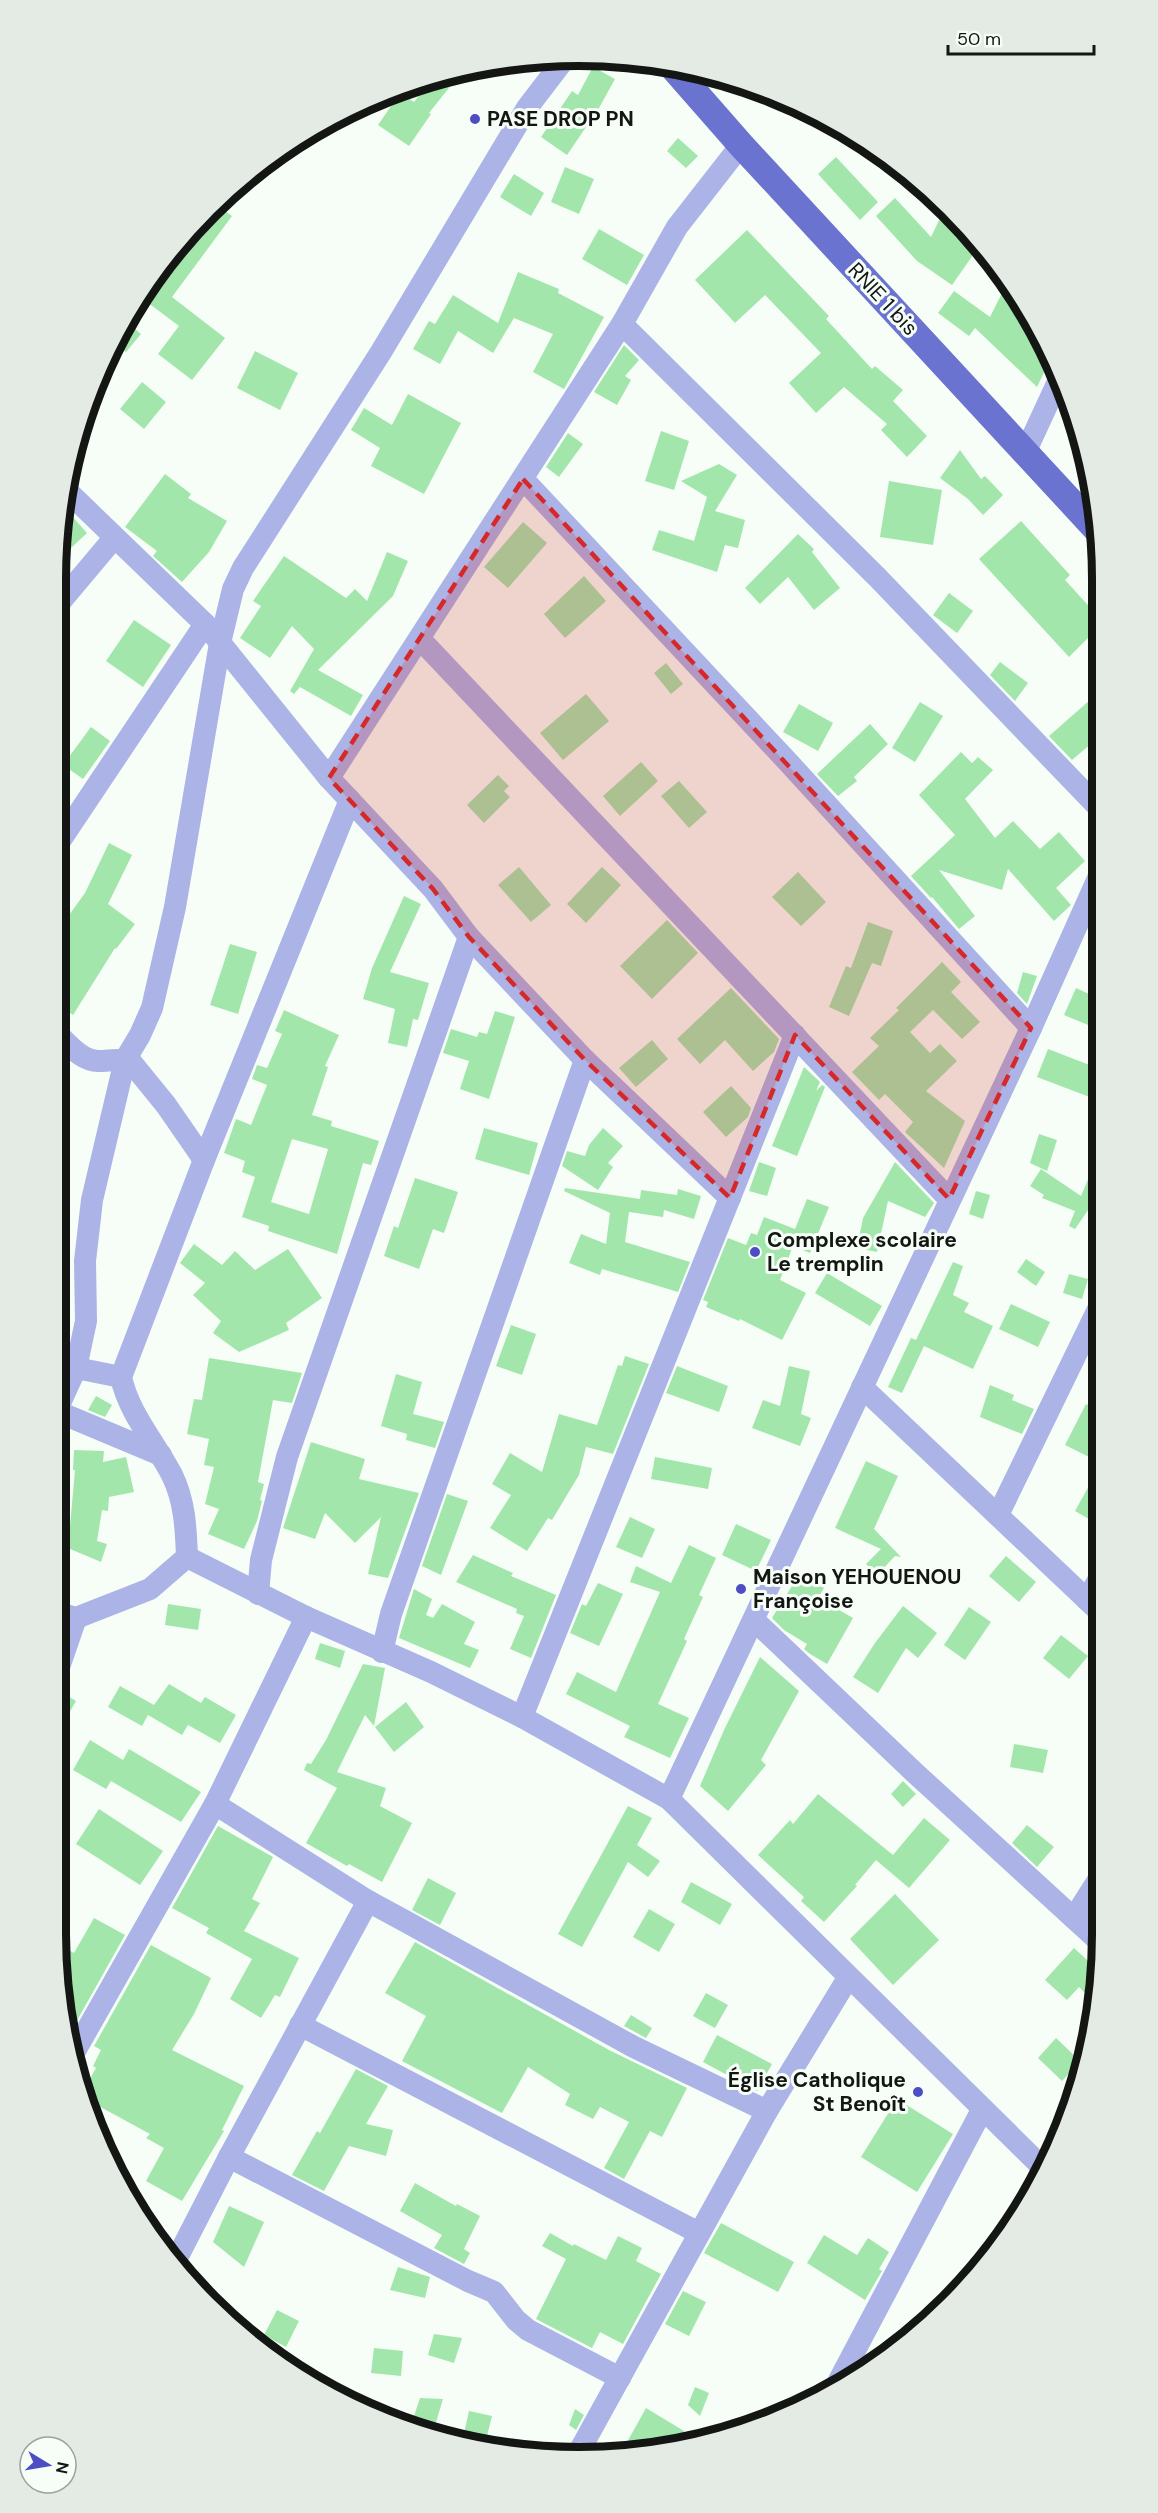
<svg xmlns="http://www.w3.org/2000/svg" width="1158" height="2513" viewBox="0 0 1158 2513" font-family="'DM Sans',sans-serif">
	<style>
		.building { fill: #a3e6ac; fill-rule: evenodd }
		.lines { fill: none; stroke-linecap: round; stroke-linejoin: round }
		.minor { stroke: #abb3e7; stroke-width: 22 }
		.major { stroke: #6b73d0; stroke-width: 27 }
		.marked { fill: #d62828; fill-opacity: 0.2; stroke: #d62828; stroke-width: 4.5; stroke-dasharray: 12 8; stroke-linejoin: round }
		.poi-dot { fill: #4e4ec4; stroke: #f6fef7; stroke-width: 2 }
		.labels { text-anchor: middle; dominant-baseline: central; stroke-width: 6; stroke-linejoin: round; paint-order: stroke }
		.poi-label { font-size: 21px; font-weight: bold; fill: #131613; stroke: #f6fef7; text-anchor: start }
		.street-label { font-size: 21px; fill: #131613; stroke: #f6fef7 }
		.rim { fill: none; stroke: #131613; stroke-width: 8 }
	</style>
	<rect width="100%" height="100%" fill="#f6fef7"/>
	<g class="building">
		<polygon points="593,67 615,79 599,108 567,155 541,137 572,91 578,95"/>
		<polygon points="464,69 429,113 431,114 409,146 378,125 400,93 414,102 432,79"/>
		<polygon points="678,138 698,156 686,168 667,151"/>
		<polygon points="836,157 878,202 860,220 818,174"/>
		<polygon points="565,167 594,179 579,214 551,202"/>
		<polygon points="514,174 544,193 531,216 500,197"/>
		<polygon points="895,198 931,237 944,210 980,245 952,285 917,261 876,216"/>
		<polygon points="215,204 232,216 172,297 225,338 192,380 158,354 179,326 139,296"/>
		<polygon points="599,229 644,255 627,285 582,259"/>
		<polygon points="747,230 829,316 826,319 872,369 875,366 903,390 893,401 927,436 907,457 881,430 887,424 844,387 816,413 789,383 821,353 765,295 735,323 695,280"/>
		<polygon points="518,272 559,289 558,293 604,317 564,389 533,372 553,334 514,318 493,353 458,331 440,364 413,349 429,321 435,324 453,295 498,323"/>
		<polygon points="1007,283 1051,358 1037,387 975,328 969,336 938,313 954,291 990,317"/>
		<polygon points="126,321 141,334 126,352 115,343"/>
		<polygon points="624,345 639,360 625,376 631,380 617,405 594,392"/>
		<polygon points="255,351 298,373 280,410 237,388"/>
		<polygon points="142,382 166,402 144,429 120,409"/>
		<polygon points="408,394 461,423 424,494 371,466 380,448 351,430 364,408 392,425"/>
		<polygon points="661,431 689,441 674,490 645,481"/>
		<polygon points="568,433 583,444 559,477 546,467"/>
		<polygon points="960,450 981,479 985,476 1003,495 983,515 968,499 940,478"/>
		<polygon points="719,464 737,475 715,511 745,520 738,548 725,545 717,572 652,550 659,530 694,541 707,497 681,481"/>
		<polygon points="165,474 191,494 188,498 227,521 209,552 182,582 153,556 157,551 125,527"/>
		<polygon points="889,481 942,490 933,545 880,537"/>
		<polygon points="63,506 87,533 57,561 60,536"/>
		<polygon points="1021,521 1070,575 1065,580 1098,616 1098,628 1069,657 979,559"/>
		<polygon points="523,522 547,543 508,588 484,567"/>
		<polygon points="798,534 814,549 812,552 840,588 814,610 788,577 760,604 745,588"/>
		<polygon points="387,552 408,561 393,596 318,670 363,695 351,716 300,687 294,694 290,691 314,649 292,626 270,658 240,638 261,606 253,601 284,556 346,598 355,589 367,601"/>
		<polygon points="584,576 606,601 565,638 544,614"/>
		<polygon points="949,593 973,611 957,633 933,615"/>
		<polygon points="134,620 171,645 143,687 106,661"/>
		<polygon points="1000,662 1028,683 1015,701 990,675"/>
		<polygon points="666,663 683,684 671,694 654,673"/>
		<polygon points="586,694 609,721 563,760 540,733"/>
		<polygon points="1090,700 1099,710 1099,737 1072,760 1049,736"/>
		<polygon points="920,702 943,716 915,762 892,748"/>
		<polygon points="799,704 833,723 818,751 783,732"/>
		<polygon points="870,724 888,744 854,777 857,781 838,796 817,774"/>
		<polygon points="91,727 110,741 83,779 63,765"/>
		<polygon points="961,752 972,763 978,757 993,770 965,799 995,838 1013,821 1040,849 1059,832 1085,861 1056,888 1071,905 1054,921 1008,869 1002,890 939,870 975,916 959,929 932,897 931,898 911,876 955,835 919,795"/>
		<polygon points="641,762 658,781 620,816 603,796"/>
		<polygon points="498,775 509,786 504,791 510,797 484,823 467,805"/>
		<polygon points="679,781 707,812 689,828 661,796"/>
		<polygon points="109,843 132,855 108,904 135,924 116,949 115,948 73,1015 56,1003 56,917 64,922 85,893"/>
		<polygon points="519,867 551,905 531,922 498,885"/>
		<polygon points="602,867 621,885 586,923 567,904"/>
		<polygon points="798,872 826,902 801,926 772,897"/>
		<polygon points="404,896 421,904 390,972 429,983 418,1020 413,1019 407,1047 388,1043 395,1009 363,999 372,968"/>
		<polygon points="667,920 698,953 652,999 620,966"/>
		<polygon points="868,922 893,931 881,966 872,963 849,1016 829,1007 846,966 851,968"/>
		<polygon points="230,944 257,952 238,1014 210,1005"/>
		<polygon points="942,962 961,982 951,992 980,1022 962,1039 933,1010 910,1032 930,1053 940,1044 957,1061 926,1091 965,1121 944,1168 905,1132 913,1122 885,1094 879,1100 852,1072 879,1046 870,1038 899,1010 896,1008"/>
		<polygon points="1023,972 1037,976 1027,1004 1017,993"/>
		<polygon points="731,988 779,1039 774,1052 753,1071 725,1040 700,1064 677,1039"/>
		<polygon points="1076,988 1100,999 1100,1030 1064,1015"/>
		<path d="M284 1010 339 1035 325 1066 328 1067 312 1115 332 1121 331 1126 379 1141 371 1165 363 1163 337 1254 268 1231 269 1226 242 1217 255 1177 242 1172 245 1161 224 1153 236 1119 251 1125 267 1085 252 1079 257 1065 267 1068 282 1034 275 1031ZM292 1139 328 1149 309 1214 271 1202Z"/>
		<polygon points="495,1011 515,1017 489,1099 460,1089 469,1061 443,1053 451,1029 477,1037 479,1032 487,1034"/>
		<polygon points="652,1040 668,1059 636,1087 619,1068"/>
		<polygon points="1048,1049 1100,1069 1100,1101 1037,1077"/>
		<polygon points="804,1067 820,1082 816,1091 822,1085 825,1087 797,1156 772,1146"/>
		<polygon points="731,1086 751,1108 748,1117 726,1137 703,1112"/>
		<polygon points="484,1128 538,1143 529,1175 475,1159"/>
		<polygon points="603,1128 623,1146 608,1163 613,1167 598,1190 562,1166 567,1151 585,1156 589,1145"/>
		<polygon points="1039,1134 1057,1140 1047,1171 1030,1163"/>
		<polygon points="1100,1151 1100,1206 1093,1203 1075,1229 1069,1226 1075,1211 1042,1198 1044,1195 1030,1186 1041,1169 1081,1196"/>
		<polygon points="759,1162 776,1168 767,1196 749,1191"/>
		<polygon points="895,1162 934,1203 925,1217 888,1201 877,1252 857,1248 863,1218"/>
		<polygon points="415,1178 458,1192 444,1233 433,1229 419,1269 384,1256 394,1226 398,1228"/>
		<polygon points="565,1188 640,1199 641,1190 677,1195 678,1189 701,1196 694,1219 664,1210 663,1217 629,1212 625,1242 690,1262 678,1292 602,1269 600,1275 569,1263 581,1234 606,1244 610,1213 564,1191"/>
		<polygon points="976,1191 990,1195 983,1219 969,1214"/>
		<polygon points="807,1199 829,1207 810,1253 793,1246 780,1280 806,1293 782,1340 740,1319 739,1321 706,1307 708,1302 703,1300 728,1238 746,1245 751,1233 757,1235 764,1217 795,1229"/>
		<polygon points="194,1244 222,1265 235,1251 255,1270 288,1249 322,1298 286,1323 289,1330 239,1352 213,1333 221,1321 193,1295 205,1283 180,1263"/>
		<polygon points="1026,1259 1045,1272 1036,1286 1017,1272"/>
		<polygon points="953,1262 963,1266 953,1295 969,1303 964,1312 993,1326 973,1369 924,1346 902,1393 888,1387 911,1338 916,1340"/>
		<polygon points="827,1273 882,1306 870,1326 815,1293"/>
		<polygon points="1069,1274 1088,1279 1082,1299 1063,1293"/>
		<polygon points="1011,1304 1050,1322 1038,1347 999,1329"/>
		<polygon points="511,1325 536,1334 522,1375 496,1366"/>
		<polygon points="625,1356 649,1364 613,1454 586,1447 579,1475 552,1520 548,1518 527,1551 490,1528 511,1495 492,1484 510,1453 542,1472 559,1414 597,1425 618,1365 622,1366"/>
		<polygon points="209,1358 302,1373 292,1403 273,1400 258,1482 264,1484 260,1500 262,1501 257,1521 244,1549 208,1534 219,1509 205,1504 214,1467 204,1465 209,1439 187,1434 194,1399 202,1400"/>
		<polygon points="677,1366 728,1386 719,1412 666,1393"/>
		<polygon points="789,1366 810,1371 801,1414 811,1418 800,1446 752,1428 763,1400 780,1406"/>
		<polygon points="396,1374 422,1382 413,1414 444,1422 435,1448 406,1440 407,1434 381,1426"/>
		<polygon points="990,1385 1014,1395 1012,1400 1034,1409 1022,1434 980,1417"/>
		<polygon points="96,1396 112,1405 105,1417 88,1410"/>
		<polygon points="1086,1404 1101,1411 1101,1463 1065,1445"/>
		<polygon points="311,1442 365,1459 359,1479 419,1493 388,1578 368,1574 381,1517 355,1543 325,1513 315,1539 283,1528"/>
		<polygon points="74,1450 104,1451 103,1462 126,1457 134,1492 109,1497 108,1511 102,1510 97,1541 107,1544 101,1562 56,1543 56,1520 70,1526 75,1470 73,1470"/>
		<polygon points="655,1457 712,1468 708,1489 651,1479"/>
		<polygon points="866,1461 898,1476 874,1529 901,1557 895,1556 877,1575 866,1564 881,1549 835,1528"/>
		<polygon points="1101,1464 1101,1526 1075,1511"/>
		<polygon points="447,1494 468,1501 441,1575 422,1566"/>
		<polygon points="630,1517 655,1529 642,1558 616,1547"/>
		<polygon points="736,1524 771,1540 756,1571 722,1555"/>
		<polygon points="689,1545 716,1558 699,1595 703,1597 684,1639 687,1641 658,1704 689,1718 670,1758 624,1737 630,1726 566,1694 577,1672 616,1692 660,1592 630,1582 636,1566 671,1583"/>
		<polygon points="473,1555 513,1573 511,1576 556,1595 531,1658 510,1649 524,1616 516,1613 517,1609 456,1582"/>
		<polygon points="1006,1556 1036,1582 1019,1602 989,1576"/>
		<polygon points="800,1573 824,1588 818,1598 853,1618 827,1664 810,1654 804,1649 807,1644 784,1630 772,1618"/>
		<polygon points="598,1583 623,1594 599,1646 570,1633 582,1604 586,1606"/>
		<polygon points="414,1589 432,1599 426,1615 433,1618 442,1604 475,1622 464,1644 479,1650 470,1668 399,1638"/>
		<polygon points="168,1604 201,1609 198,1630 165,1625"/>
		<polygon points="903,1606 937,1633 918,1658 906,1648 878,1693 853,1677 875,1643"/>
		<polygon points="969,1607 991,1622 965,1660 944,1645"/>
		<polygon points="1061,1635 1088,1656 1069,1679 1043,1658"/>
		<polygon points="320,1643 345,1651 340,1668 315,1659"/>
		<polygon points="760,1657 799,1691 761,1760 766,1765 728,1811 700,1786 724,1730"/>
		<polygon points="363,1664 385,1668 374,1726 365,1715 337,1772 386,1788 380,1806 412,1823 382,1882 349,1864 347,1866 306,1843 337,1788 304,1770 307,1763 311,1764 326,1740"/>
		<polygon points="169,1684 201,1703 205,1697 236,1715 220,1743 188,1725 182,1735 148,1715 142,1726 108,1707 120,1686 154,1705"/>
		<polygon points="61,1692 76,1701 56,1736 56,1702"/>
		<polygon points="406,1702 424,1727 394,1752 375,1727"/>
		<polygon points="90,1740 123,1760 129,1749 201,1792 181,1822 111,1781 106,1789 73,1770"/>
		<polygon points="1014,1744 1048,1750 1043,1773 1010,1767"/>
		<polygon points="903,1781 916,1794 903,1807 891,1794"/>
		<polygon points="818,1794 893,1855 924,1818 950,1840 909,1888 876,1860 855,1885 857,1886 824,1922 801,1901 804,1897 758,1855 790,1820 793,1824"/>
		<polygon points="628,1806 652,1818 637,1845 660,1861 648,1877 628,1862 582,1947 558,1934"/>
		<polygon points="99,1809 163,1851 140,1885 76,1844"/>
		<polygon points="1027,1825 1054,1847 1037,1867 1012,1843"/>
		<polygon points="218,1826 273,1857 252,1899 260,1903 244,1931 299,1958 280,1997 275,1995 261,2018 230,1999 252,1959 206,1933 209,1928 172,1908"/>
		<polygon points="428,1878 456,1893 440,1925 412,1910"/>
		<polygon points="691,1882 732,1904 720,1925 681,1902"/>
		<polygon points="895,1894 939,1940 893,1985 850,1939"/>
		<polygon points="649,1909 675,1924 659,1952 633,1937"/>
		<polygon points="94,1918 125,1935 75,2024 70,2022 57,1944 74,1953"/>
		<polygon points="415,1942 609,2050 687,2088 662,2137 650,2131 624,2179 604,2168 629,2122 600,2107 593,2119 565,2105 570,2094 528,2067 502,2113 402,2061 426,2016 385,1993"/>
		<polygon points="151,1945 211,1978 194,2014 172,2050 244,2086 222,2130 224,2131 182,2201 146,2181 164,2148 146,2138 150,2134 82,2097 82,2093 96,2068 93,2066 101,2050 94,2046"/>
		<polygon points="1074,1948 1099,1971 1096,2004 1079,1987 1067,2000 1045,1980"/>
		<polygon points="706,1993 728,2005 715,2028 693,2016"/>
		<polygon points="631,2015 652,2028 646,2038 624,2026"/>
		<polygon points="717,2035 772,2064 757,2091 703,2062"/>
		<polygon points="1056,2038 1080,2061 1062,2081 1038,2058"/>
		<polygon points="356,2069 388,2086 366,2124 393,2130 386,2156 349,2146 324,2191 292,2175 317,2131 320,2133"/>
		<polygon points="897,2099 953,2134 917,2192 861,2157"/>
		<polygon points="415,2183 456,2206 457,2204 480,2216 464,2249 470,2253 464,2264 434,2248 442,2235 400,2211"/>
		<polygon points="229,2206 264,2222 244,2267 213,2242"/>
		<polygon points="721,2223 794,2262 778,2292 704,2253"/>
		<polygon points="550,2233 573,2246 574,2244 606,2260 618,2236 642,2248 636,2261 661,2274 623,2344 600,2332 592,2348 536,2319 566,2259 542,2246"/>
		<polygon points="824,2235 857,2255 868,2238 889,2252 879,2269 882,2271 865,2300 807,2263"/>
		<polygon points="398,2267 430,2277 425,2298 390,2290"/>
		<polygon points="683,2291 706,2302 689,2336 665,2324"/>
		<polygon points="277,2310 299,2321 286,2347 264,2335"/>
		<polygon points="434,2334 462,2338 454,2363 428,2355"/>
		<polygon points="374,2348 403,2351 401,2376 371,2373"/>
		<polygon points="695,2387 709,2393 700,2416 688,2405"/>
		<polygon points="420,2398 443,2399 434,2429 412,2422"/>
		<polygon points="646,2408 684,2431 673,2448 621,2453"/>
		<polygon points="575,2409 584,2415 576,2430 569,2425"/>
		<polygon points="469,2411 492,2416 484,2448 462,2442"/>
	</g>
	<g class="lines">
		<g class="minor">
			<polyline points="622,324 878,578 1099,808"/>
			<polyline points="1025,453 1061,375"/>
			<polyline points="523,479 788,762 1031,1028"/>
			<polyline points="64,488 205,624 329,778 433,889 469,937 585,1060 730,1198"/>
			<polyline points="56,607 114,538"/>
			<polyline points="420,639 949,1199"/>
			<polyline points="329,778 622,324 677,227 741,145"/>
			<polyline points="56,847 205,624"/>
			<path d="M56 1033C68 1043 81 1061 98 1061 110 1061 120 1058 131 1062L166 1105 204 1160"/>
			<polyline points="76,1368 121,1377"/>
			<polyline points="862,1387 1101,1613"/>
			<polyline points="56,1411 161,1455"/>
			<polyline points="56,1412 76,1368 86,1321 85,1261 92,1200 125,1060 140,1035 152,1008 175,907 220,643 233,589 243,568 381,352 527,108 566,57"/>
			<polyline points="998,1515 1100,1305"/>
			<polyline points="187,1557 306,1617 431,1672 522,1717 669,1799 1042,2167"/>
			<polyline points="258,1594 261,1560 287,1457 469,937"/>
			<polyline points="1087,1600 1101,1575"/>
			<path d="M56 1612 76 1618 150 1589 187 1557C186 1530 185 1501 172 1475 155 1442 129 1414 121 1377L204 1160 350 800"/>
			<polyline points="754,1620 915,1773 1102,1944"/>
			<polyline points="382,1652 391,1614 585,1060"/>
			<polyline points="56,1676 76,1618"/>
			<polyline points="522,1717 795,1035"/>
			<polyline points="669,1799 1031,1028 1099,876"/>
			<polyline points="215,1804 368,1901 403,1920 634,2047 767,2111"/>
			<polyline points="1074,1918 1102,1874"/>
			<polyline points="300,2025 699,2233"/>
			<polyline points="75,2051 215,1804 306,1617"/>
			<polyline points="229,2157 468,2281 494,2292 516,2320 528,2330 620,2378"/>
			<polyline points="174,2264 229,2157 368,1901"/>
			<polyline points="834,2390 982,2110"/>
			<polyline points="576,2457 767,2111 848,1978"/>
		</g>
		<polyline class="major" points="670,64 741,145 1098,531"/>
	</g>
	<path class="marked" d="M523 479 1031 1028 949 1199 795 1035 730 1198 585 1060 469 937 433 889 329 778Z"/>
	<g class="poi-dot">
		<circle cx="475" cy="119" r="6"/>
		<circle cx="755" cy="1252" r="6"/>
		<circle cx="741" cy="1589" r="6"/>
		<circle cx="918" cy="2092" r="6"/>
	</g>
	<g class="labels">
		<g class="poi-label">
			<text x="487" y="119">PASE DROP PN</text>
			<text x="767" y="1240">Complexe scolaire<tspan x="767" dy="24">Le tremplin</tspan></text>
			<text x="753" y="1577">Maison YEHOUENOU<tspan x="753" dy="24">Françoise</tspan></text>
			<text x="906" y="2080" text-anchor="end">Église Catholique<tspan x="906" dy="24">St Benoît</tspan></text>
		</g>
		<g class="street-label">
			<text transform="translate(883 299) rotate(47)">RNIE 1 bis</text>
		</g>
	</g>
	<path d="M0 0H1158V2513H0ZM579 66H579A513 513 0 0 1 1092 579V1934A513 513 0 0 1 579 2447H579A513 513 0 0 1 66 1934V579A513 513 0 0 1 579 66Z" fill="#e4ebe5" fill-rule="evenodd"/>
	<path class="rim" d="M579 66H579A513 513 0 0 1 1092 579V1934A513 513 0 0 1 579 2447H579A513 513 0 0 1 66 1934V579A513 513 0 0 1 579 66Z"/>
	<g transform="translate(48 2465) rotate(101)"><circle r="28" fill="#f6fef7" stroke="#9ba19c" stroke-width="1.5"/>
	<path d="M0-4.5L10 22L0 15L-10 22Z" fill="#4e4ec4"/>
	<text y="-9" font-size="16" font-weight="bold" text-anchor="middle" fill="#131613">N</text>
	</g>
	<path d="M948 45v9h146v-9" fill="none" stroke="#131613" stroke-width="3"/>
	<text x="957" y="45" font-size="18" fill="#131613" stroke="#f6fef7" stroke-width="4.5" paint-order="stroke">50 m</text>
</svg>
